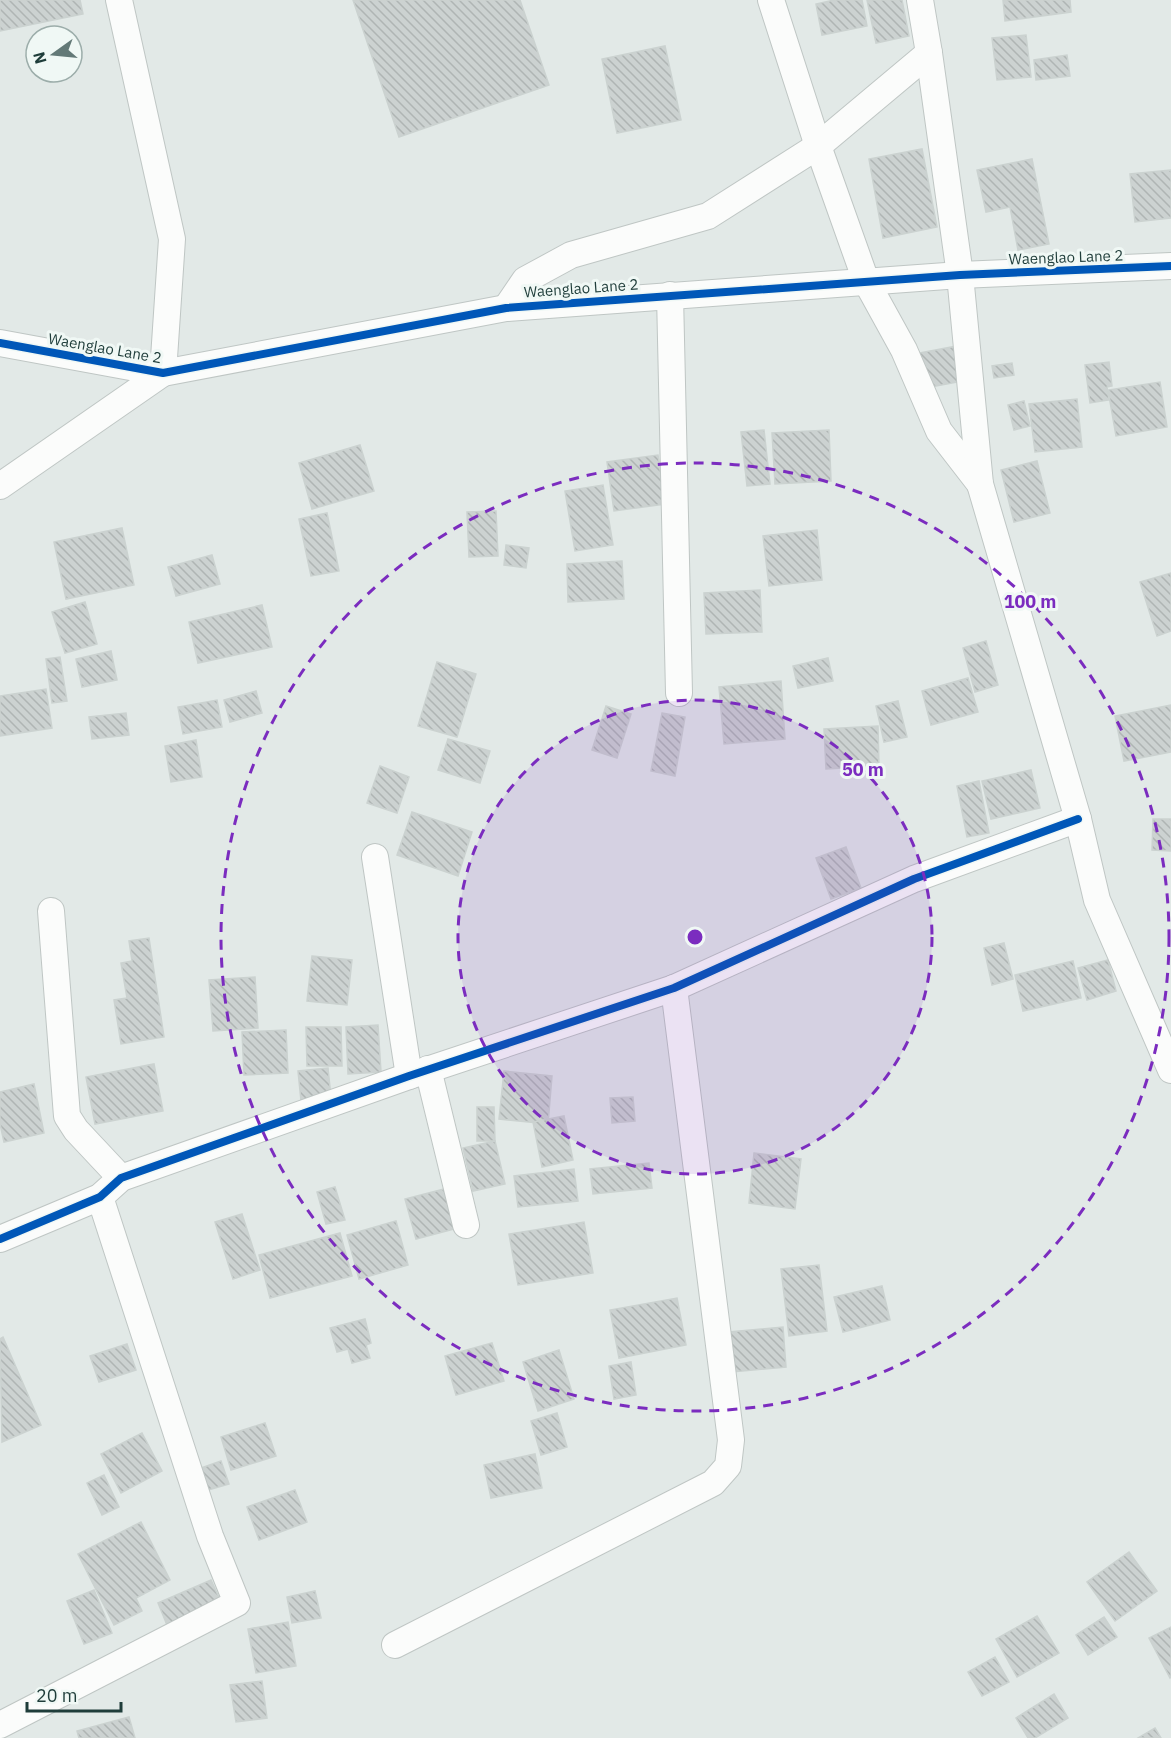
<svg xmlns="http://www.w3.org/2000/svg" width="1171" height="1738" viewBox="0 0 1171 1738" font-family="'IBM Plex Sans',sans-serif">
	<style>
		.building { fill: url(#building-back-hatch); stroke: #cbd2d0; stroke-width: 1.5 }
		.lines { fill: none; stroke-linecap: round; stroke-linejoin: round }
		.street-casing { stroke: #bfc6c4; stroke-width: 28 }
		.street { stroke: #fbfcfb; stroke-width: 26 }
		.cycleway-casing { stroke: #f0f8f5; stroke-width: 11 }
		.cycleway { stroke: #0057b8; stroke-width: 8 }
		.ring { fill: none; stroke: #7b2cbf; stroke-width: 3; stroke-dasharray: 10 8 }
		.labels { text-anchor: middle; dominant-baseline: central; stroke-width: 6; stroke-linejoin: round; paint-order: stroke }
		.street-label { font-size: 15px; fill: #1f3d3a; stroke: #f0f8f5 }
		.centre { fill: #7b2cbf; stroke: #f0f8f5; stroke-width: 3 }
		.ring-label { font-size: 18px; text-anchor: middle; font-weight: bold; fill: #7b2cbf; stroke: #f0f8f5; stroke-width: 6; stroke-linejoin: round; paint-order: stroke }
	</style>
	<defs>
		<pattern id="building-back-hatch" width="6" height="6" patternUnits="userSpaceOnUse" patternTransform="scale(1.5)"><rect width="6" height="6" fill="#ccd2d1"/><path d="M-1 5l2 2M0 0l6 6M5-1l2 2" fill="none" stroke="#afb5b4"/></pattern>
	</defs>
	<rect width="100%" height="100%" fill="#e2e9e7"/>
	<g class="building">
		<polygon points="0,0 80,0 83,14 0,31"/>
		<polygon points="353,0 520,0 549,85 399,137"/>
		<polygon points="834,0 862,0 867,26 822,35 816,4"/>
		<polygon points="867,0 902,0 909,36 876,43"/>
		<polygon points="1003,0 1070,0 1071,12 1005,21"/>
		<polygon points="1026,35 1031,77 997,80 992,38"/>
		<polygon points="665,46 681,120 617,133 602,59"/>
		<polygon points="1067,55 1070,76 1036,80 1034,60"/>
		<polygon points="922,149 937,227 883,238 869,159"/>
		<polygon points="1032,159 1049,244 1018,250 1010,207 986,212 977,170"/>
		<polygon points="1171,170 1171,218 1135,222 1130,174"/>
		<polygon points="957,346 963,381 926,388 919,353"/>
		<polygon points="1109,362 1112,386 1107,387 1109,400 1090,403 1085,365"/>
		<polygon points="1012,363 1014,375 994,378 992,366"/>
		<polygon points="1160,382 1167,427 1116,436 1108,390"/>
		<polygon points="1077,399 1082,447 1035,452 1029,404"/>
		<polygon points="1024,401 1030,426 1014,430 1008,405"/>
		<polygon points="764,430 770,484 747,486 741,432"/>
		<polygon points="829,430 831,481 775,484 772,433"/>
		<polygon points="360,445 374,491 312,509 299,463"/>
		<polygon points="658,455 665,504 614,511 607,462"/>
		<polygon points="1037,461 1050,513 1014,522 1001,470"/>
		<polygon points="603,485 613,545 575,551 565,491"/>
		<polygon points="496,511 498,556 469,557 467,512"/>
		<polygon points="327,513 339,571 311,576 299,519"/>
		<polygon points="122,528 134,585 66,599 54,542"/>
		<polygon points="817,530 822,580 769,586 763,536"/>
		<polygon points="506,545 529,548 526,568 504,565"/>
		<polygon points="212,555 220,584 176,596 168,567"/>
		<polygon points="622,561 624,599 568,602 567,564"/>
		<polygon points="1171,573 1171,631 1157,636 1140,582"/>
		<polygon points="760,590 762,632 706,634 704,593"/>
		<polygon points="85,602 97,644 65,653 52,612"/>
		<polygon points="262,605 272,647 198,663 189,622"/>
		<polygon points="986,641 998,685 975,692 963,648"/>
		<polygon points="111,651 117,680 82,687 76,659"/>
		<polygon points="60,657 67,701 52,703 46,659"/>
		<polygon points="828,658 833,681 798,688 793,666"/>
		<polygon points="437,662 476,674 457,737 418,726"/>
		<polygon points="968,678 978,712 931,725 922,691"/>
		<polygon points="781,681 785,739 724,744 719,687"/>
		<polygon points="46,689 52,728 0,736 0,696"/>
		<polygon points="256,691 262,713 230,722 224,700"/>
		<polygon points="217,700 222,727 183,734 178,707"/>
		<polygon points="898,701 907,737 884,742 876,706"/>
		<polygon points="1171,705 1171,752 1124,761 1115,716"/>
		<polygon points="606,706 631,714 617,758 592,750"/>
		<polygon points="126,713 129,735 92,739 89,717"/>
		<polygon points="662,713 685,717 675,776 651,771"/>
		<polygon points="878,726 879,766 826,769 824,729"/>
		<polygon points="448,739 490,751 480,783 438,770"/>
		<polygon points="196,740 202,777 171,782 165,746"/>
		<polygon points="380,766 409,777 397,813 367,803"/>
		<polygon points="1031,770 1040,808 991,819 982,781"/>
		<polygon points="979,781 989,833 967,837 957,786"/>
		<polygon points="412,812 472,832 458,876 397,855"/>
		<polygon points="1153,819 1171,819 1171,851 1152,850"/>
		<polygon points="846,847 861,888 831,899 816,858"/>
		<polygon points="149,938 164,1037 121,1044 114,1000 127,998 121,963 132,961 129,941"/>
		<polygon points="1004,943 1013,979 992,985 984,948"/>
		<polygon points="312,956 352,960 347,1005 307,1001"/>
		<polygon points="1108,960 1116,991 1087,1000 1078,968"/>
		<polygon points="1073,961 1081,998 1023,1011 1015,975"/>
		<polygon points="255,977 258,1028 213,1031 209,980"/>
		<polygon points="378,1025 381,1072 348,1074 346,1027"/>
		<polygon points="306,1027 341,1027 342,1066 307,1066"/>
		<polygon points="286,1030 288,1073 244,1075 242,1032"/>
		<polygon points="154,1064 163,1111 95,1124 86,1077"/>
		<polygon points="328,1068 331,1097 301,1101 298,1071"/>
		<polygon points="504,1071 552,1076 548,1124 499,1119"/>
		<polygon points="34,1084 44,1133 4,1142 0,1124 0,1092"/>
		<polygon points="633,1097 635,1121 612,1123 610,1098"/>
		<polygon points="477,1107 494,1107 495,1141 477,1141"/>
		<polygon points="564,1116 573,1160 542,1167 533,1122"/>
		<polygon points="495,1141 505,1184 473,1191 463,1148"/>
		<polygon points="754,1153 801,1159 795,1209 749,1203"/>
		<polygon points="649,1163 652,1188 593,1194 590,1169"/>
		<polygon points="574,1169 578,1201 518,1207 514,1176"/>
		<polygon points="335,1187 345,1220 326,1224 317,1192"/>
		<polygon points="448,1188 458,1228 416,1239 405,1199"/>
		<polygon points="242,1214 260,1270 233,1279 215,1222"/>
		<polygon points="396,1221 408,1265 359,1279 347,1235"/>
		<polygon points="584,1222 593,1273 518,1285 509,1234"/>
		<polygon points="340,1233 352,1276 270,1298 259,1255"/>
		<polygon points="819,1265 827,1331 789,1336 781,1269"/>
		<polygon points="882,1286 890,1320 843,1332 834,1297"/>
		<polygon points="677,1298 686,1345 619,1358 610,1310"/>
		<polygon points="365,1319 371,1343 366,1345 370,1358 352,1363 348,1349 337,1352 330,1328"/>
		<polygon points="783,1327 786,1367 732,1372 729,1332"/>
		<polygon points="3,1337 41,1425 2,1442 0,1339"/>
		<polygon points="492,1343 504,1381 456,1395 445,1356"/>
		<polygon points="127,1344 136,1370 99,1382 90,1356"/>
		<polygon points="559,1350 574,1399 538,1411 523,1362"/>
		<polygon points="631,1362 636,1395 614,1399 609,1366"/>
		<polygon points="557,1413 567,1447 541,1455 531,1421"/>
		<polygon points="265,1423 276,1456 231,1470 221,1437"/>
		<polygon points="142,1433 162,1471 121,1493 101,1454"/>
		<polygon points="535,1454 542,1488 491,1498 484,1465"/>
		<polygon points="221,1461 229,1484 208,1490 201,1468"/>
		<polygon points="104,1475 119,1507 102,1515 87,1483"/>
		<polygon points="295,1490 307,1522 259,1540 247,1507"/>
		<polygon points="141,1522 170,1580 136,1598 142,1611 114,1625 78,1554"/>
		<polygon points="1129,1552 1157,1591 1115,1621 1087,1582"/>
		<polygon points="211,1580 221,1602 167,1625 158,1603"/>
		<polygon points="94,1590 112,1633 84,1644 67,1601"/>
		<polygon points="315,1591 321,1618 292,1623 287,1597"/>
		<polygon points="1037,1616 1059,1653 1017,1677 996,1639"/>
		<polygon points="1104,1617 1117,1637 1088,1655 1076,1635"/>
		<polygon points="288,1622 296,1666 256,1673 248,1629"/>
		<polygon points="1171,1627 1171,1677 1170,1678 1149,1638"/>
		<polygon points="995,1657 1009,1682 982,1696 968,1672"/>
		<polygon points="262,1681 267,1718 236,1722 230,1685"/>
		<polygon points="1054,1694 1068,1718 1035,1738 1028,1738 1016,1718"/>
		<polygon points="129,1717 135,1738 79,1738 77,1731"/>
		<polygon points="1155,1728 1161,1738 1138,1738"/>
	</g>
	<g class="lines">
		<defs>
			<g id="street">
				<polyline points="771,0 818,146 866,281 904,350 939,431 980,484"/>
				<polyline points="920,0 929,53 960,275 980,484 1078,819 1097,900 1171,1070"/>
				<polyline points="670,295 679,693"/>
				<polyline points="506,308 525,280 571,255 708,216 818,146 929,53"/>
				<polyline points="0,343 163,373 506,308 960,275 1171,266"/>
				<polyline points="0,486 163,373 172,239 119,0"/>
				<polyline points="375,857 409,1076"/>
				<polyline points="51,911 67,1116 76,1130 121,1178"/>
				<polyline points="428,1069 466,1225"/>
				<polyline points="0,1239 100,1197 121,1178 409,1076 674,988 914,879 1078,819"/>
				<polyline points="395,1645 713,1483 728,1466 731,1440 674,988"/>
				<polyline points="0,1725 237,1603 210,1536 100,1197"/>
			</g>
		</defs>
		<use href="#street" class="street-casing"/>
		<use href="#street" class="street"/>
		<defs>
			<g id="cycleway">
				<polyline points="0,343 163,373 506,308 960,275 1171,266"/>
				<polyline points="0,1239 100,1197 121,1178 409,1076 674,988 914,879 1078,819"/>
			</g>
		</defs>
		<use href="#cycleway" class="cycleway-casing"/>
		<use href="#cycleway" class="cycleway"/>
	</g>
	<circle cx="695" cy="937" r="237" fill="#7b2cbf" fill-opacity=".12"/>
	<g class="ring">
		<circle cx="695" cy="937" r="237"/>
		<circle cx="695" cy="937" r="474"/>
	</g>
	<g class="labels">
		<g class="street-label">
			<text transform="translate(1066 257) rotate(-2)">Waenglao Lane 2</text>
			<text transform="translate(581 288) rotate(-4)">Waenglao Lane 2</text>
			<text transform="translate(105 348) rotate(10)">Waenglao Lane 2</text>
		</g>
	</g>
	<circle cx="695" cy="937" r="9" class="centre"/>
	<g class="ring-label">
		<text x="1030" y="608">100 m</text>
		<text x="863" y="776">50 m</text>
	</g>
	<g transform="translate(54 54) rotate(255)"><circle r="28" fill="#f0f8f5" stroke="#9cadaa" stroke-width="1.5"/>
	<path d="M0-4.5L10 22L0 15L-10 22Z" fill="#637977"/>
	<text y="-9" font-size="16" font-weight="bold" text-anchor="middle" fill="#1f3d3a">N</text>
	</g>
	<path d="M27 1702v9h94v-9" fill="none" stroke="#1f3d3a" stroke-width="3"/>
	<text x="36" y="1702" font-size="18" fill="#1f3d3a" stroke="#f0f8f5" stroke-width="4.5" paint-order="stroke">20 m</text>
</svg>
